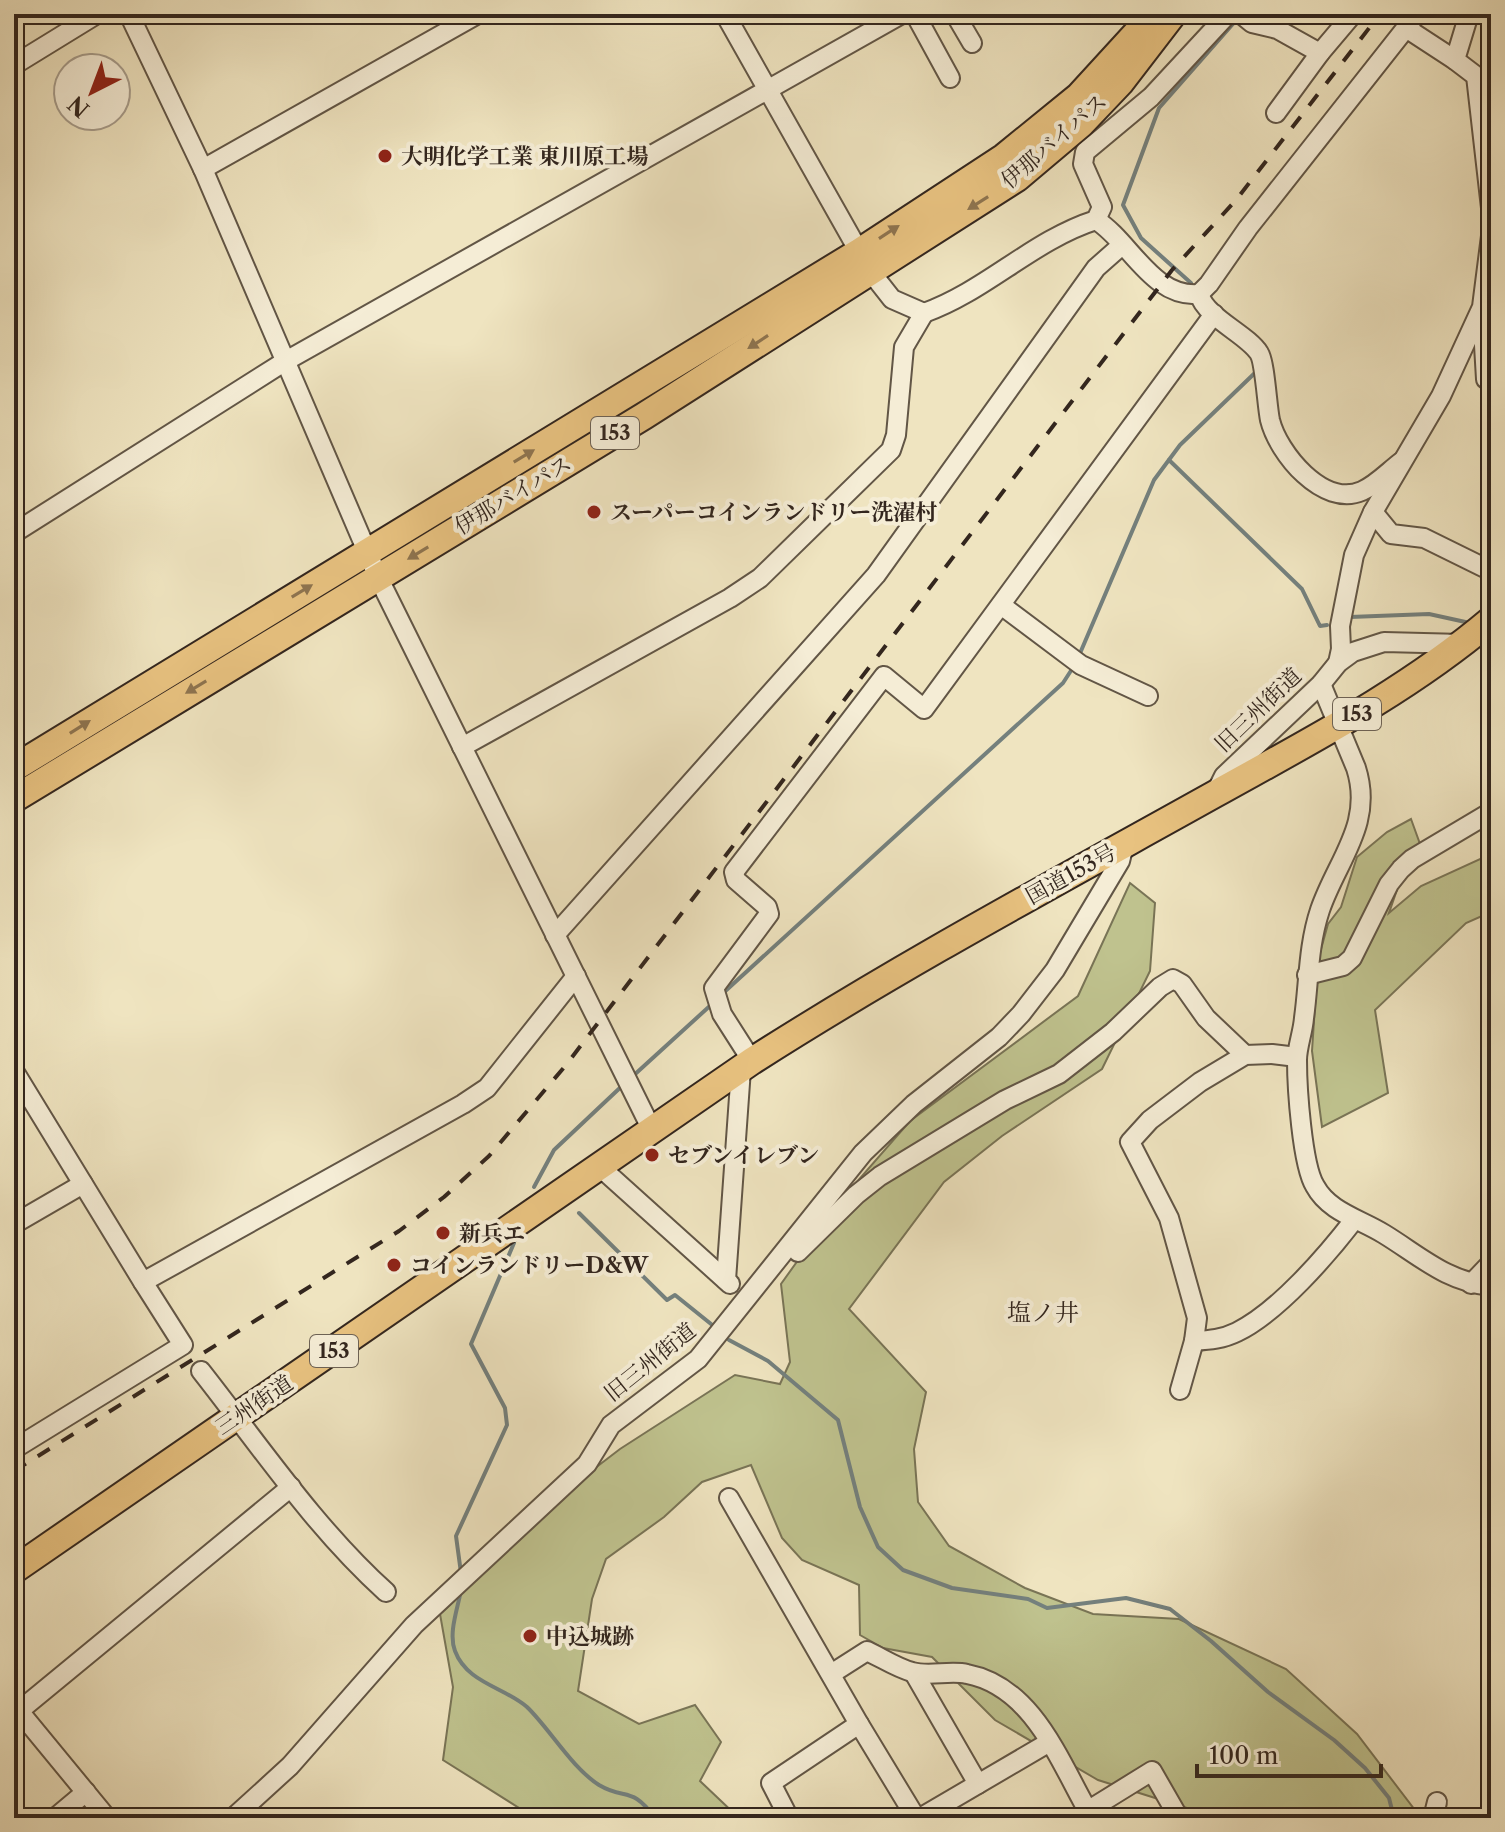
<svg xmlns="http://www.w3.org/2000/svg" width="1505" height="1832" viewBox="0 0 1505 1832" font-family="'Libre Caslon Text','Noto Serif JP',serif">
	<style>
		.green { fill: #bfc28e; stroke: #797456; stroke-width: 2 }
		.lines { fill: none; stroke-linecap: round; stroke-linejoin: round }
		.stream { stroke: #74807d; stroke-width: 4 }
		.minor-casing { stroke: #625646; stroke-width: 22 }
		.highway-casing { stroke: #33261e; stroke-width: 30 }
		.minor { stroke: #f5edd6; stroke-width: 18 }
		.highway { stroke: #e8c280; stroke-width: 26 }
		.rail { stroke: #33261e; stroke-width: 4; stroke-dasharray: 14 14; stroke-linecap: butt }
		.oneway { fill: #8e744f }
		.poi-dot { fill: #8f2418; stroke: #f5edd6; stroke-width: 3 }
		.labels { text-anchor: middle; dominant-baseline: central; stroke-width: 8; stroke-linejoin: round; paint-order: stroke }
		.shield { fill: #f5edd6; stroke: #6d6255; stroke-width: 2 }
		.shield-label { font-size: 20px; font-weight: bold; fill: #33261e }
		.street-label { font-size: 22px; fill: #33261e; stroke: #f5edd6 }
		.poi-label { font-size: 22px; font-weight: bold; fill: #33261e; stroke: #f5edd6; text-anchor: start }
		.neighbourhood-label { font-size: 24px; fill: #33261e; stroke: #f5edd6 }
	</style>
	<rect width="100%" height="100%" fill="#efe4c0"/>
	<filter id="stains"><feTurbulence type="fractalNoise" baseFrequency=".0025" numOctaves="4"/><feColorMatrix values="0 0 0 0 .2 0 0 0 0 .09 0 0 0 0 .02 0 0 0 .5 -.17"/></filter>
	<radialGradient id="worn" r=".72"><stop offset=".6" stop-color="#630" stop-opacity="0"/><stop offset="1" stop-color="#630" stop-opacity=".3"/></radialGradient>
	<g class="green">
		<polygon points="1411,819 1420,844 1399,884 1389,913 1421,886 1491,854 1491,912 1466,923 1375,1010 1388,1093 1322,1127 1312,1051 1318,960 1328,924 1341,907 1357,857 1387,832"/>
		<polygon points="1130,883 1155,903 1150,971 1102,1069 1002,1136 944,1182 849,1309 926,1392 914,1449 918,1502 949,1546 1025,1588 1093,1614 1179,1619 1286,1669 1357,1734 1421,1818 1247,1818 1190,1809 1098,1780 995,1720 932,1657 883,1648 860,1635 859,1585 802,1560 782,1538 751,1465 702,1482 664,1517 606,1559 592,1599 578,1691 639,1724 695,1705 721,1742 700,1781 739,1818 535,1818 443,1760 453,1687 440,1614 573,1485 620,1449 735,1375 780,1384 790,1362 781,1284 841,1200 910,1121 1078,996"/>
		<polygon points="1491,1181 1491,1320 1482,1308 1484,1189"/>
	</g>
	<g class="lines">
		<g class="stream">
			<polyline points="102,20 112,14"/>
			<polyline points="1191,283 1141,238 1123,205 1159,108 1239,17"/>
			<polyline points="1169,460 1302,589 1320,626 1327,625"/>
			<polyline points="1350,617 1429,614 1470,623"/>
			<polyline points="1078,658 1154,480 1180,445 1259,369"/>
			<polyline points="721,995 1063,683 1074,666"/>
			<polyline points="633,1076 712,1004"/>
			<polyline points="534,1187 554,1150 623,1085"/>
			<polyline points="579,1213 667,1300 675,1295 716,1328"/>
			<polyline points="729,1340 768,1361 838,1420 860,1507 878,1547 903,1570 952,1588 1028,1599 1047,1608 1126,1598 1170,1609 1211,1641 1268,1692 1334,1740 1365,1768 1389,1798 1394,1818"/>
			<polyline points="461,1573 456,1536 507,1425 505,1408 471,1344 514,1243"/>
			<path d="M461 1590C458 1608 448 1633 455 1651 467 1683 504 1687 527 1707 549 1728 572 1768 599 1785 626 1801 631 1785 655 1818"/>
		</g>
		<defs>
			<g id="minor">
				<polyline points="129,14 203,169 378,577 652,1130"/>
				<path d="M725 14 870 271 892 299 924 313C986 291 1033 240 1096 220L1102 207 1083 164 1085 152 1151 97 1228 14"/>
				<polyline points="915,14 950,78"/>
				<polyline points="955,14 972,43"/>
				<polyline points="1241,14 1252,23 1277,29 1320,53"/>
				<polyline points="1469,14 1455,60 1476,76 1491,208"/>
				<polyline points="1406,28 1455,60"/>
				<polyline points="14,65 97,14"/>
				<polyline points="1276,113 1320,53 1353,14"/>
				<polyline points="203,169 478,14"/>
				<path d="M1096 220C1130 241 1152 298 1199 294 1206 318 1247 334 1259 353 1265 362 1267 406 1270 420 1278 453 1323 508 1362 491 1376 485 1389 471 1401 462"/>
				<polyline points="1199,294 1209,284 1248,228 1417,14"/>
				<polyline points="1482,311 1486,379 1491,381"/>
				<polyline points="1373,512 1391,534 1424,538 1491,571"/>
				<polyline points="14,533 284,362 902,14"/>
				<polyline points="1001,605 1081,665 1148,696"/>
				<polyline points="1338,663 1341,649 1340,626 1354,555 1373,512 1441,396 1482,307 1491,236"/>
				<path d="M1321 684 1356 768C1374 824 1337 860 1320 910 1308 946 1309 982 1304 1018 1303 1032 1297 1047 1297 1060 1297 1087 1302 1165 1315 1186 1329 1212 1360 1219 1384 1234 1420 1256 1447 1282 1491 1286"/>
				<polyline points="462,747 730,598 760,578 891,450 896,435 904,347 924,313"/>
				<polyline points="1218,788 1224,776 1321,684 1338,663 1353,652 1384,642 1463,644"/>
				<polyline points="555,935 876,575 1096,268 1122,245"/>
				<polyline points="1307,975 1343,966 1352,958 1389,884 1401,869 1412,859 1491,812"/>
				<polyline points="752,1061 722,1014 714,988 769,914 767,907 736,880 734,872 884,676 924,709 1214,314"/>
				<polyline points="14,1071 143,1282 463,1104 487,1088 576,976"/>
				<polyline points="600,1167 730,1284"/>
				<polyline points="14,1224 83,1184"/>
				<polyline points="798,1252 856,1195 880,1176 1005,1100 1059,1074 1113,1032 1160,987 1173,979 1182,984 1206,1018 1245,1055"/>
				<polyline points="726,1280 741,1069"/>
				<polyline points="1471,1284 1491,1263"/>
				<path d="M1194 1341C1210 1340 1223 1339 1237 1332 1278 1312 1327 1255 1354 1220"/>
				<path d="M201 1371C260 1446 315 1528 386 1592"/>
				<polyline points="1180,1390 1194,1341 1197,1318 1169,1218 1130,1142 1150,1120 1200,1082 1245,1055 1272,1054 1297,1057"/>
				<polyline points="14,1449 183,1345 143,1282"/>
				<polyline points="729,1498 859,1724 916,1818"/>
				<polyline points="914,1673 978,1784"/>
				<path d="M831 1674 867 1651C882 1658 897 1668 912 1672 929 1677 950 1670 967 1674 1035 1687 1061 1766 1092 1818"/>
				<polyline points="14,1705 107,1818"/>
				<polyline points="19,1711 291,1487"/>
				<polyline points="55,1818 86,1792"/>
				<polyline points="233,1818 290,1766 414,1625 587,1464 611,1425 698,1359 863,1153 914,1104 999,1037 1021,1014 1055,970 1120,861 1124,845"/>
				<polyline points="789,1818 771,1783 859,1724"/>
				<polyline points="859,1818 861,1818"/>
				<polyline points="920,1818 1048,1743"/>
				<polyline points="1076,1818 1152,1771 1179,1818"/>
				<polyline points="1433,1818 1437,1802"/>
			</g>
			<g id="highway">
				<polyline points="14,768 859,252 1004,157 1079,96 1144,25"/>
				<polyline points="14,799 644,416 1017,178 1081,124 1120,83 1173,14"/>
				<path d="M14 1570 752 1061C902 965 1059 881 1215 794 1310 741 1407 691 1491 620"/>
			</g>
		</defs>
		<use href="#minor" class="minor-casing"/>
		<use href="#highway" class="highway-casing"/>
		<use href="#minor" class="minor"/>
		<use href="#highway" class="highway"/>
		<polyline class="rail" points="14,1471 399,1231 444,1197 489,1156 566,1065 1172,270 1236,200 1380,14"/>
	</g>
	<defs><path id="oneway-solid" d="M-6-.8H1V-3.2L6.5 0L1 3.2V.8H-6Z" transform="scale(2)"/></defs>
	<g class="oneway">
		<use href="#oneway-solid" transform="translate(978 203) rotate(148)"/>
		<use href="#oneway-solid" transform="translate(889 232) rotate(-33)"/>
		<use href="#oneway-solid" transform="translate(758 342) rotate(147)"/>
		<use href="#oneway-solid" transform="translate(524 456) rotate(-31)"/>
		<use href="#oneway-solid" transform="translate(418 553) rotate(149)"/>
		<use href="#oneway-solid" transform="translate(302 591) rotate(-31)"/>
		<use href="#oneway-solid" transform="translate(196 687) rotate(149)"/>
		<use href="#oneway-solid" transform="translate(80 727) rotate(-32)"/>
	</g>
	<g class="poi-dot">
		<circle cx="385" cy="156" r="8"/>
		<circle cx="594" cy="512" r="8"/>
		<circle cx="652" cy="1155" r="8"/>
		<circle cx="443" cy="1233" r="8"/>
		<circle cx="394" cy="1265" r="8"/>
		<circle cx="530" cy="1636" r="8"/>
	</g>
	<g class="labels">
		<g class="shield">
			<rect x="591" y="417" width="48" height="32" rx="6"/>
			<rect x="1333" y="698" width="48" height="32" rx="6"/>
			<rect x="310" y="1335" width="48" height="32" rx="6"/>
		</g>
		<g class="shield-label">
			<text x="615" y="433">153</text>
			<text x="1357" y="714">153</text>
			<text x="334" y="1351">153</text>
		</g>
		<g class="street-label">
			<text transform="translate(1054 141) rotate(-41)">伊那バイパス</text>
			<text transform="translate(513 495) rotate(-31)">伊那バイパス</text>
			<text transform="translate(1258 710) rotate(-44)">旧三州街道</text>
			<text transform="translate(1071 874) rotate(-29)">国道153号</text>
			<text transform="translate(650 1362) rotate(-39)">旧三州街道</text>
			<text transform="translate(254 1405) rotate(-34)">三州街道</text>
		</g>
		<g class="poi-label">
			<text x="401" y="156">大明化学工業 東川原工場</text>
			<text x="610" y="512">スーパーコインランドリー洗濯村</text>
			<text x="668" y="1155">セブンイレブン</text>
			<text x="459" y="1233">新兵エ</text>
			<text x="410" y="1265">コインランドリーD&amp;W</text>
			<text x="546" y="1636">中込城跡</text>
		</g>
		<g class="neighbourhood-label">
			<text x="1043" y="1312">塩ノ井</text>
		</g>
	</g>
	<rect width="1505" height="1832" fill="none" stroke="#efe4c0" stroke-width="48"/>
	<rect x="16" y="16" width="1473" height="1800" fill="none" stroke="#33261e" stroke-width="4"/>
	<rect x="24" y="24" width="1457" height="1784" fill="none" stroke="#33261e" stroke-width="2"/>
	<g transform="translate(92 92) rotate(222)"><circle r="38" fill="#f5edd6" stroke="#a79d8c" stroke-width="2"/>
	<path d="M0-6L14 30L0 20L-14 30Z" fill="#8f2418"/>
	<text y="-12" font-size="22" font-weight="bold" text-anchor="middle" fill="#33261e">N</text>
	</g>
	<path d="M1197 1764v12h184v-12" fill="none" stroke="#33261e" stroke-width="4"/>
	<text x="1209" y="1764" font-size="24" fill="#33261e" stroke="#f5edd6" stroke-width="6" paint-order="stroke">100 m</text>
	<rect width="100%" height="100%" filter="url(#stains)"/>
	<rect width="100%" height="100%" fill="url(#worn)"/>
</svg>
